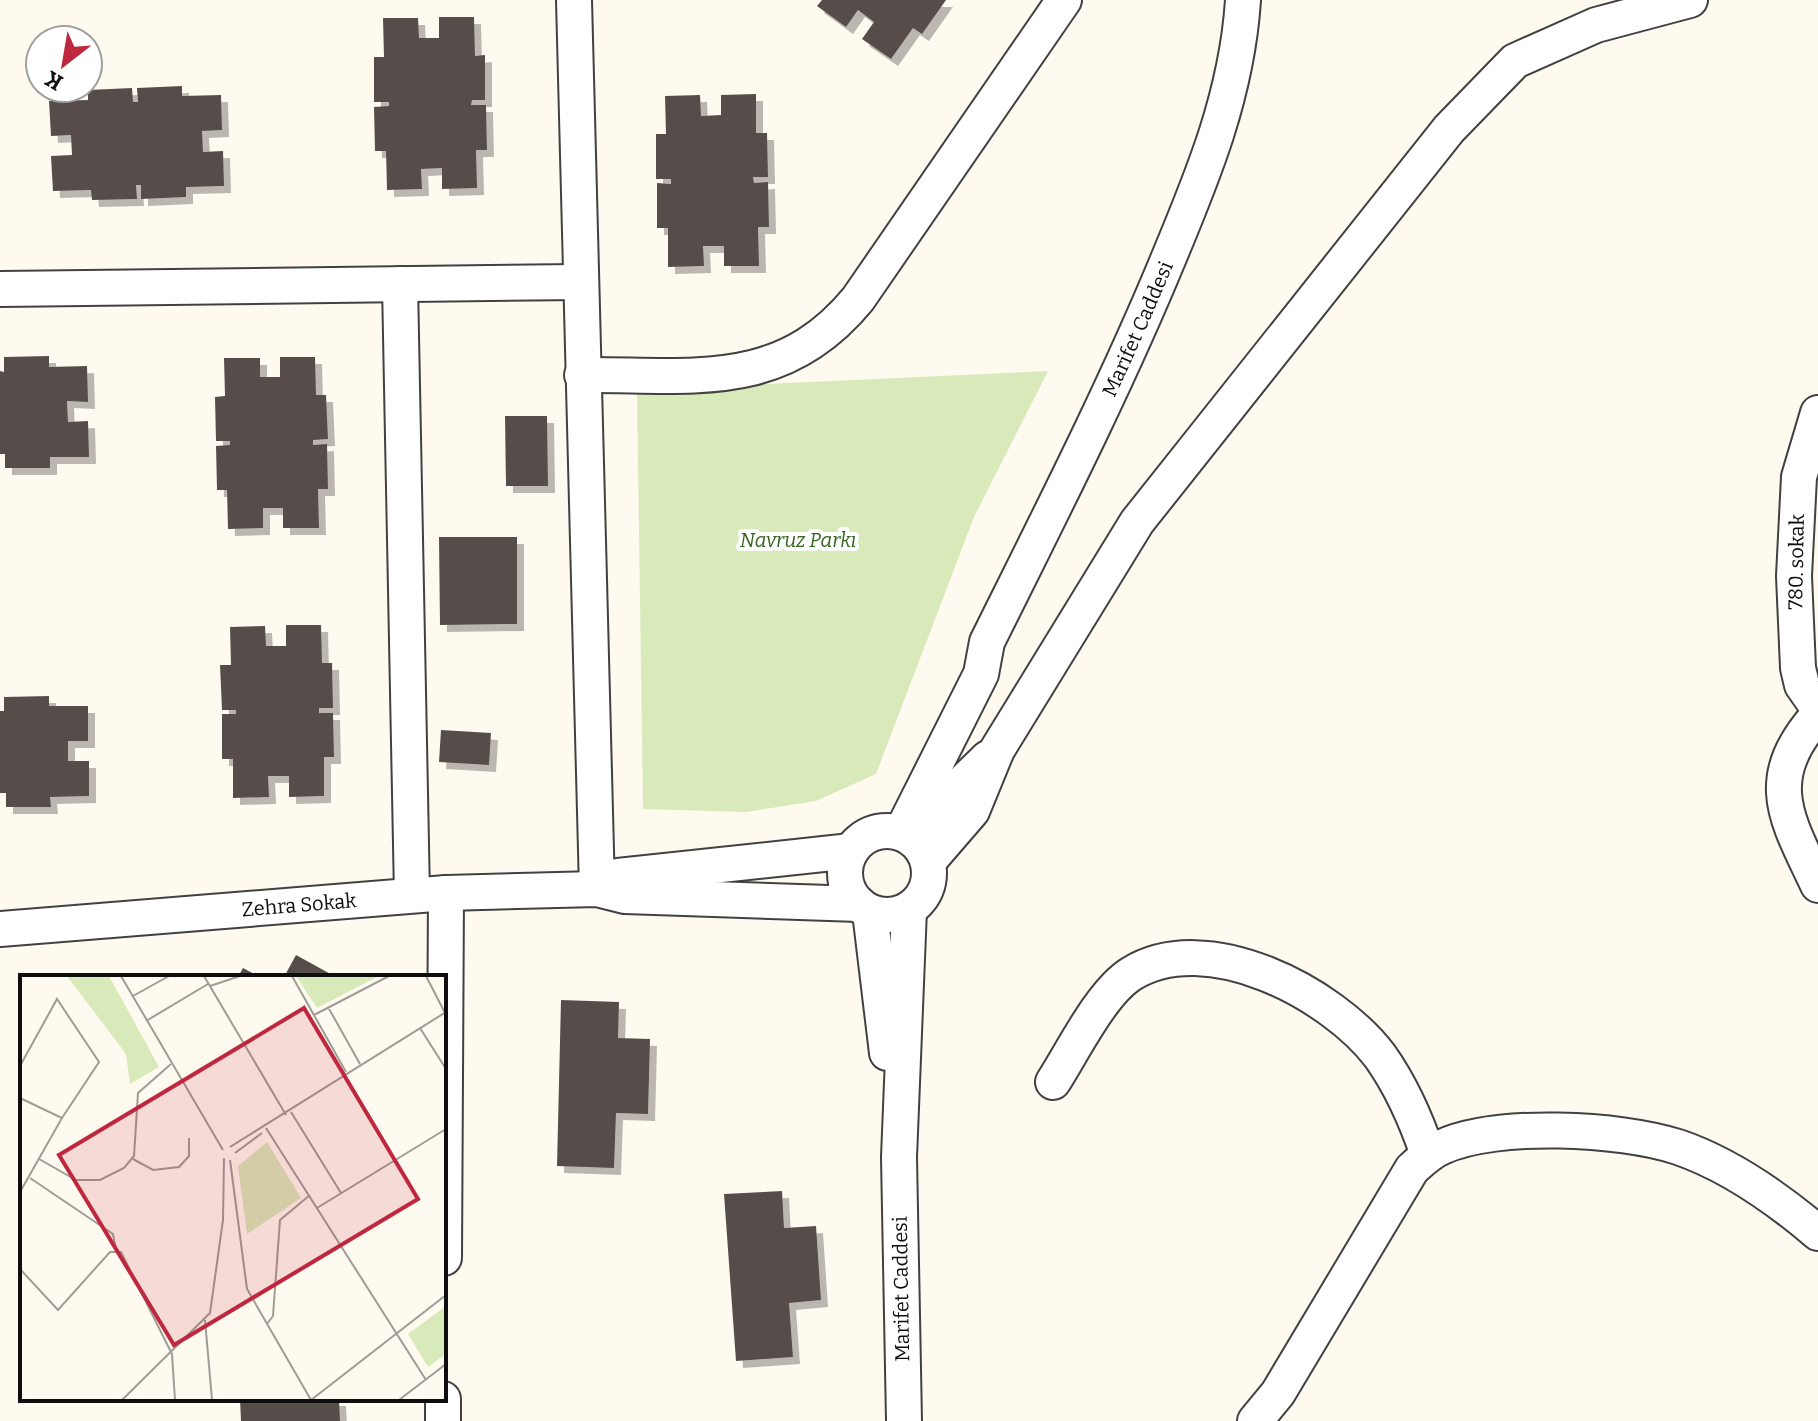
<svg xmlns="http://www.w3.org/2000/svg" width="1818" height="1421" viewBox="0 0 1818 1421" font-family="Bitter,serif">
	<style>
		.green { fill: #d8e9ba }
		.building { fill: #574e4b; filter: url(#shadow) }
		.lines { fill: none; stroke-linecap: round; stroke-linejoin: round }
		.minor-casing { stroke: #414141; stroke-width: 38 }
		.minor { stroke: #fff; stroke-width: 34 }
		.labels { text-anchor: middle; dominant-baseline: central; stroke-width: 8; stroke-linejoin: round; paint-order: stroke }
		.street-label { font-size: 20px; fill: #0e0e0e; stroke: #fff }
		.park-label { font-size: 20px; font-style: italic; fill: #35661f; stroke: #fff }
		.inset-road { fill: none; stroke: #9f9c96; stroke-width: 2 }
		.view { fill: #be273e; fill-opacity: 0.15; stroke: #be273e; stroke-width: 4 }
		.inset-edge { fill: none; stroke: #0e0e0e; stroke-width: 4 }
	</style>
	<defs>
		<filter id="shadow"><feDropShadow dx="7" dy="7" stdDeviation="0" flood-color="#0004"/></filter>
	</defs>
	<rect width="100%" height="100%" fill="#fffaf0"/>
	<polygon class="green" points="1048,371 974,517 876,774 816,801 746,812 643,809 637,390"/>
	<g class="building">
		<polygon points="822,0 946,0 922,34 913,28 891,59 862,39 874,22 858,10 846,27 817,6"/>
		<polygon points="439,17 474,17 475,56 485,55 485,100 472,100 471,105 486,105 487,150 476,150 477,188 442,189 442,168 421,169 422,189 387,190 386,151 375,151 374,107 389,106 389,102 374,102 374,57 384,57 383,18 418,18 419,38 439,38"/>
		<polygon points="182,86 182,96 221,95 222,130 202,131 203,152 223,151 224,186 186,187 186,197 141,199 141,185 136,185 137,199 92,200 91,190 53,191 51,156 72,155 71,135 51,136 49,101 88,100 88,90 132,88 133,102 138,102 137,88"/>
		<polygon points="756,94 756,133 767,133 768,177 753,177 754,183 768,182 769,227 758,227 759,266 724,266 724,246 703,246 704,266 668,267 668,228 657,228 657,183 671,184 671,179 656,179 656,134 666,134 665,96 700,95 701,116 721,115 721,95"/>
		<polygon points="49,356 49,367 87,366 88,402 67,401 68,422 88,421 89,457 50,457 50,468 5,468 5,454 0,454 0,371 4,372 4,357"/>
		<polygon points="280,357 315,357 316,395 326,395 328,439 313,440 313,445 327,444 328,489 318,489 319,528 283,528 283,508 263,508 263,528 228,529 227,490 217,490 216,446 230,445 230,441 216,441 215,397 225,396 224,358 260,358 260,377 280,377"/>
		<polygon points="505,416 547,416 548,486 506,486"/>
		<polygon points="439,537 517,537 517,624 440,625"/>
		<polygon points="286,625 321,625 322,663 332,663 333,708 319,708 319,713 333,713 334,757 324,757 324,796 289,797 289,776 268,776 269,797 233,798 233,759 222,759 222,714 236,714 236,710 222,710 220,665 231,665 230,627 265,626 266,646 286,646"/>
		<polygon points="49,696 49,706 88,706 88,741 68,741 68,761 89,761 89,796 50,797 51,807 6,807 6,793 0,793 0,711 4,711 4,697"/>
		<polygon points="441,730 491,733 489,765 439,762"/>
		<polygon points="296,955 336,977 284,977"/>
		<polygon points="243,968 260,977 238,977"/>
		<polygon points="561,1000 619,1002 618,1038 650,1039 648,1114 616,1113 614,1168 557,1166"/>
		<polygon points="782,1191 784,1228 816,1226 821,1300 789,1303 793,1357 736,1361 724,1194"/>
		<polygon points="240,1399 339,1399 340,1421 241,1421"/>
	</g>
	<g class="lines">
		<defs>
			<g id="minor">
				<polyline points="574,0 597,889"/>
				<polyline points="400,284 412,895"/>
				<polyline points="0,289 580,282"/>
				<path d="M582 375C691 374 781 393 858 299L1064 0"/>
				<polyline points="1818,413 1799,477 1794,576 1798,668 1802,685 1818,708"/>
				<path d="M1818 715C1760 780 1787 819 1818 885"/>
				<circle cx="887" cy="873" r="42"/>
				<path id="s1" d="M901 833 981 674 987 642C1049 517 1113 392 1167 262 1203 176 1237 94 1243 0"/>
				<polyline points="913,840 955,790 988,758"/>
				<polyline points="928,862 972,811 997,750 1137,522 1449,129 1515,61 1596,25 1690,0"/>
				<polyline points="607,883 618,876 851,851"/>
				<polyline points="870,912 887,1053"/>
				<path id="s2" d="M0 929 446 893 597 889 625 896 859 904"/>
				<path d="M1053 1082C1073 1051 1101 993 1131 974 1207 927 1332 993 1380 1056 1402 1087 1416 1119 1428 1155"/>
				<polyline points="444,1258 446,893"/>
				<polyline points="443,1421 443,1399"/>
				<polyline points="904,1421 899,1157 909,909"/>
				<path d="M1255 1421 1278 1393 1412 1169C1422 1160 1430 1152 1442 1147 1497 1122 1620 1128 1678 1147 1728 1164 1778 1199 1818 1233"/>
			</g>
		</defs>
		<use href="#minor" class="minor-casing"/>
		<use href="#minor" class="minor"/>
	</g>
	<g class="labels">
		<g class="street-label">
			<text stroke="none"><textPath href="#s1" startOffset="558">Marifet Caddesi</textPath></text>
			<text transform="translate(1796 562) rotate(-89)">780. sokak</text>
			<text stroke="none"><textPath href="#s2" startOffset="300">Zehra Sokak</textPath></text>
			<text transform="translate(901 1289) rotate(-91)">Marifet Caddesi</text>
		</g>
		<g class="park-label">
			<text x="798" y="540">Navruz Parkı</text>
		</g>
	</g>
	<g transform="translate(20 975)">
		<rect width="426" height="426" fill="#fffaf0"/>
		<path d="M47 1H89L139 92 110 109 106 79ZM276 1H359L297 33ZM247 167 281 223 227 259 218 191ZM426 331V379L408 392 388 359Z" fill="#d8e9ba"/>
		<path class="inset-road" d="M101 1 203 175M184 1 266 140M272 1 326 97M406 1 425 38M190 11 220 1M113 21 149 1M308 32 340 89M294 40 369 1M126 46 188 9M400 53 426 94M0 91 37 24 79 87 42 143M0 123 42 143 0 217M271 137 321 218M246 153 406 405M210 172 426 37M215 178 242 158M19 184 56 205H80L104 193 114 181 118 118 151 89M113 184 133 195 159 192 169 181V163M210 185 227 314 291 425 426 320M10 203 93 259 96 275M297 233 426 154M0 294 38 335 90 277H101L152 379 155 425M185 345 192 425M247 349 253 341 260 245 290 220M102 425 190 338 203 245 204 183M379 425 426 389"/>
		<path class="view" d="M284 33 398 224 154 370 39 180Z"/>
		<rect width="426" height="426" class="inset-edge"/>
	</g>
	<g transform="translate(64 64) rotate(211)"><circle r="38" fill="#ffffff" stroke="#9f9f9f" stroke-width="2"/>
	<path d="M0-6L14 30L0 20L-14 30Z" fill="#be273e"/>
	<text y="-12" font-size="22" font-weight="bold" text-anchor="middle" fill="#0e0e0e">K</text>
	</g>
</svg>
